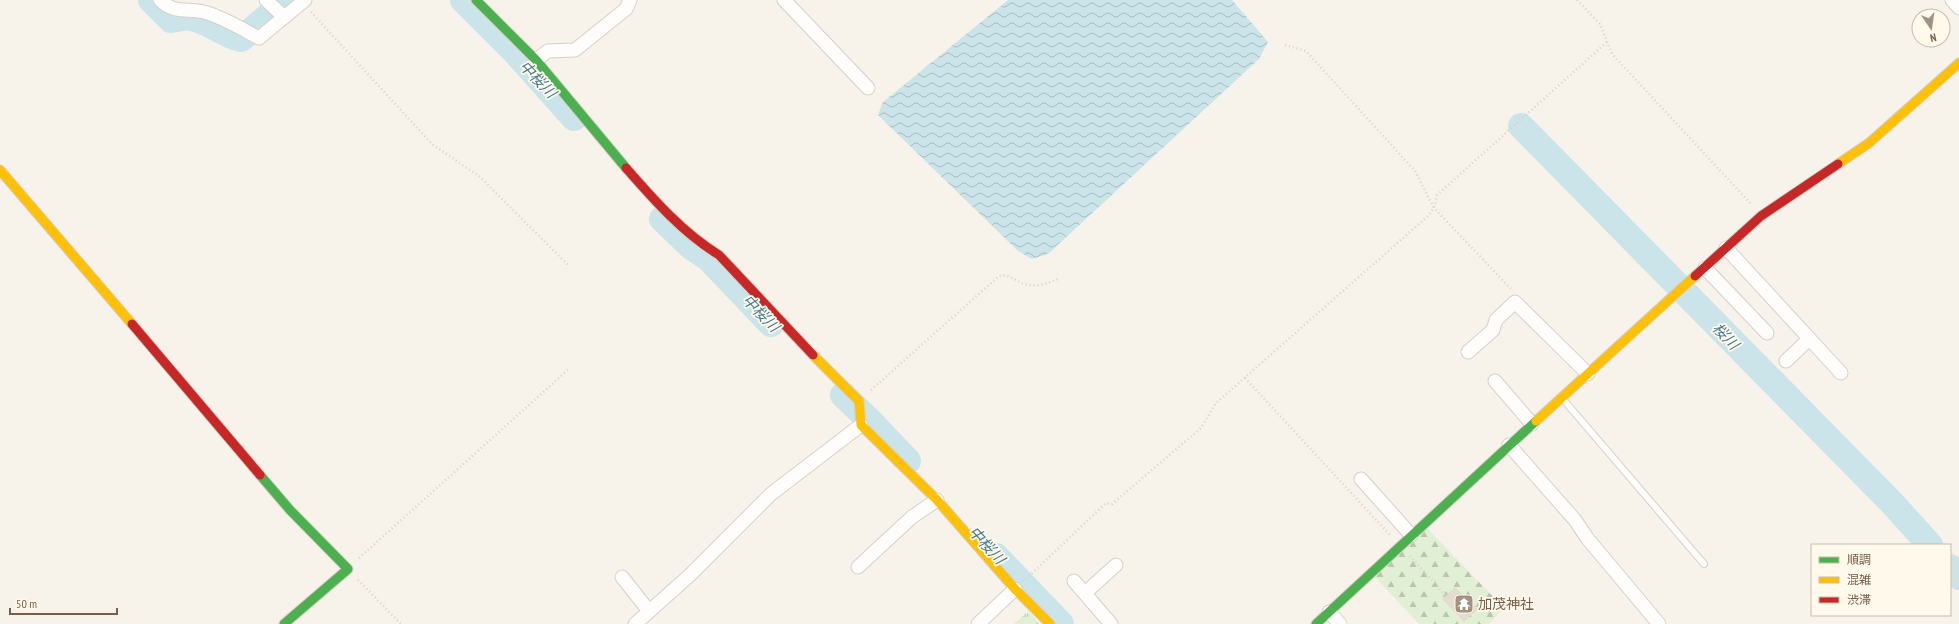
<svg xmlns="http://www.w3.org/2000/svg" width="1959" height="624" viewBox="0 0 1959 624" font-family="'PT Sans Narrow','Noto Sans JP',sans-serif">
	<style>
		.grass { fill: url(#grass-tufts) }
		.forest { fill: url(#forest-firs) }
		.water { fill: url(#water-waves) }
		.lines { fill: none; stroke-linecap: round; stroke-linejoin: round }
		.river { stroke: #cae4e9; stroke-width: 26 }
		.building { fill: #e4dcd1; stroke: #e1d7cc }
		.lane-casing { stroke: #d7d0c8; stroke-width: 8 }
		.street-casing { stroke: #d7d0c8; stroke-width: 15 }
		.fast-casing { stroke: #d6cfc5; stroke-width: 11 }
		.slow-casing { stroke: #d6cfc5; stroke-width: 11 }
		.jam-casing { stroke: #d6cfc5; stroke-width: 11 }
		.path { stroke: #d8d1ca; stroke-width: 2.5; stroke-dasharray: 1 3; stroke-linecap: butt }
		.lane { stroke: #fefdfc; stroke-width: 6 }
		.street { stroke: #fefdfc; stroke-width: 13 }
		.fast { stroke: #4caf50; stroke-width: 9 }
		.slow { stroke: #ffc107; stroke-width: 9 }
		.jam { stroke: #c62828; stroke-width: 9 }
		.labels { text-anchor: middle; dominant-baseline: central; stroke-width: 3.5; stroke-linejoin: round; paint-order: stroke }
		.poi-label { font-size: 14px; fill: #785e48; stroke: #fff9ec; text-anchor: start }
		.water-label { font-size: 15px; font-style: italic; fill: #41798c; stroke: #fff9ec }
	</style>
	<defs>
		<pattern id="grass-tufts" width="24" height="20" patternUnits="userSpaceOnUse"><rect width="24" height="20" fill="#e1efd4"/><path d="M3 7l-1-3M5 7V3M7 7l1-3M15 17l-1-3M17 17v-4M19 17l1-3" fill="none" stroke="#bbc5ae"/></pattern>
		<pattern id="forest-firs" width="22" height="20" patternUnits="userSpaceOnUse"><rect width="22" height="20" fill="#e1efd4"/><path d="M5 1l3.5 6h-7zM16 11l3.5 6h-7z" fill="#bbc5ae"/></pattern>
		<pattern id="water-waves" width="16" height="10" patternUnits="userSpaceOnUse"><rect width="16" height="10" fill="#cae4e9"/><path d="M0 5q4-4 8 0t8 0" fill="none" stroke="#a9bcbf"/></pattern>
	</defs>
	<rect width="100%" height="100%" fill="#f7f3ea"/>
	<polygon class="grass" points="1028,611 1040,624 1014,624"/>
	<polygon class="forest" points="1427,528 1504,608 1489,624 1419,624 1374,576"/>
	<polygon class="water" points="1008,0 1232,0 1268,42 1259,59 1048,254 1032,259 1018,251 878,115 883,102"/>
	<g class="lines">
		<g class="river">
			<path d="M151 0 171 20C177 19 184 17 190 18 209 20 223 36 241 39L287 0"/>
			<polyline points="463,0 515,52 574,118"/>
			<polyline points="1521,126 1892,503 1930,545"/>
			<polyline points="662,219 690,246 709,259 771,324"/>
			<polyline points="843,395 870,421 908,461"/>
			<polyline points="996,556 1061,624"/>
			<polyline points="1950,567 1959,577"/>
		</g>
	</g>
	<polygon class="building" points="1455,588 1477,609 1464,621 1443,599"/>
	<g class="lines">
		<defs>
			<polyline id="lane" points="1562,398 1704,564"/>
			<g id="street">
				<path d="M160 0C174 14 187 8 204 12 223 17 242 29 259 38L305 0"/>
				<polyline points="266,0 284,17"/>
				<polyline points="784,0 868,88"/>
				<polyline points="1952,0 1959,8"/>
				<polyline points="536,60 548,51 575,50 626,9 630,0"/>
				<polyline points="1726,248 1841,373"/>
				<polyline points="1705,268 1767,333"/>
				<polyline points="1468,352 1493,330 1496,320 1515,302 1588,374"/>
				<polyline points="1786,361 1809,339"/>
				<polyline points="1495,381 1532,424"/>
				<polyline points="1509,445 1575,520 1587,538 1659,624"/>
				<polyline points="1361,479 1411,535"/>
				<polyline points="858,567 912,517 937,500"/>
				<polyline points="622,577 649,611"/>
				<polyline points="1074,581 1111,624"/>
				<polyline points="1085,593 1116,565"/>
				<polyline points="1329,612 1340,624"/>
				<polyline points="635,624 690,575 771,494 861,425"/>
				<polyline points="978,624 1015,589"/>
			</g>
			<g id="fast">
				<polyline points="476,0 536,60 626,168"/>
				<polyline points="260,475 290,510 348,569 284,624"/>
				<polyline points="1316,624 1536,421"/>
			</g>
			<g id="slow">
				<polyline points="1838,164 1869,143 1959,63"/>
				<polyline points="0,170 132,324"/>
				<polyline points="813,355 859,401 861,425 937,500 1015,589 1050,624"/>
				<polyline points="1536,421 1695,276"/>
			</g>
			<g id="jam">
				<path d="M626 168C654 200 683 233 719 255L813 355"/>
				<polyline points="1695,276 1761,216 1838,164"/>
				<polyline points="132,324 260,475"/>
			</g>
		</defs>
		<use href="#lane" class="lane-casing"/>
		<use href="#street" class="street-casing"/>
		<use href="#fast" class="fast-casing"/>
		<use href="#slow" class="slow-casing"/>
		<use href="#jam" class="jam-casing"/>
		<g class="path">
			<polyline points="1577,0 1600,24 1612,54 1752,205"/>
			<polyline points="311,12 432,144 480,177 569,266"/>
			<polyline points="1285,45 1306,51 1415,171 1434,208 1511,289"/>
			<polyline points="1245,378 1390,535"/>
			<path d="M871 390 999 276C1010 273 1015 282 1025 284 1038 288 1049 283 1060 278"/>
			<polyline points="1410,556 1446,596"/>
			<polyline points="359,558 569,369"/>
			<polyline points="1026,579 1106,503 1112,504 1201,428 1216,403 1428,216 1434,208 1437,195 1607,42"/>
			<polyline points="358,580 401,624"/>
		</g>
		<use href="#lane" class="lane"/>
		<use href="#street" class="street"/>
		<use href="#fast" class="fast"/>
		<use href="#slow" class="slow"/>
		<use href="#jam" class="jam"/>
	</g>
	<defs>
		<symbol id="temple-square" viewBox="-11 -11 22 22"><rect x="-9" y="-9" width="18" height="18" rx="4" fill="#a49281" stroke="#fff9ec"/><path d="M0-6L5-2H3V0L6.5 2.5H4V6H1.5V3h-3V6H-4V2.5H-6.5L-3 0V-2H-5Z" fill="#fff"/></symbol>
	</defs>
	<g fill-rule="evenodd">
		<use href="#temple-square" x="1453" y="593" width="22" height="22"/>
	</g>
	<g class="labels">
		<g class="poi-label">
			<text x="1478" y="604">加茂神社</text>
		</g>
		<g class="water-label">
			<text transform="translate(538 79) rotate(46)">中桜川</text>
			<text transform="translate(761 313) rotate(46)">中桜川</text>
			<text transform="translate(1726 336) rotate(46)">桜川</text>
			<text transform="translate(987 545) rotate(47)">中桜川</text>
		</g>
	</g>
	<rect x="1811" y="544" width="140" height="72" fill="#fff9ec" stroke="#c9bbaa"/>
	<rect x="1819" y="557" width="20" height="6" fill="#4caf50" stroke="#c9bbaa"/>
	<text x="1847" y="564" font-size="12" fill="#785e48">順調</text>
	<rect x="1819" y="577" width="20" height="6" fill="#ffc107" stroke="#c9bbaa"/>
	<text x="1847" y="584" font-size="12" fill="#785e48">混雑</text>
	<rect x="1819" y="597" width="20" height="6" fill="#c62828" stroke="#c9bbaa"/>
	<text x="1847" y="604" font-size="12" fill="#785e48">渋滞</text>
	<g transform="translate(1931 28) rotate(167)"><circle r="19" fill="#fff9ec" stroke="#c9bbaa"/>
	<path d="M0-3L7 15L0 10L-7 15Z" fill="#a49281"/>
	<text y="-6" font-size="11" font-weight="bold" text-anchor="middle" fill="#785e48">N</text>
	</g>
	<path d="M10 608v6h107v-6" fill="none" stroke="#785e48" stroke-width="2"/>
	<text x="16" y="608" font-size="12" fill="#785e48" stroke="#fff9ec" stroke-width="3" paint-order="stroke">50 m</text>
</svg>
